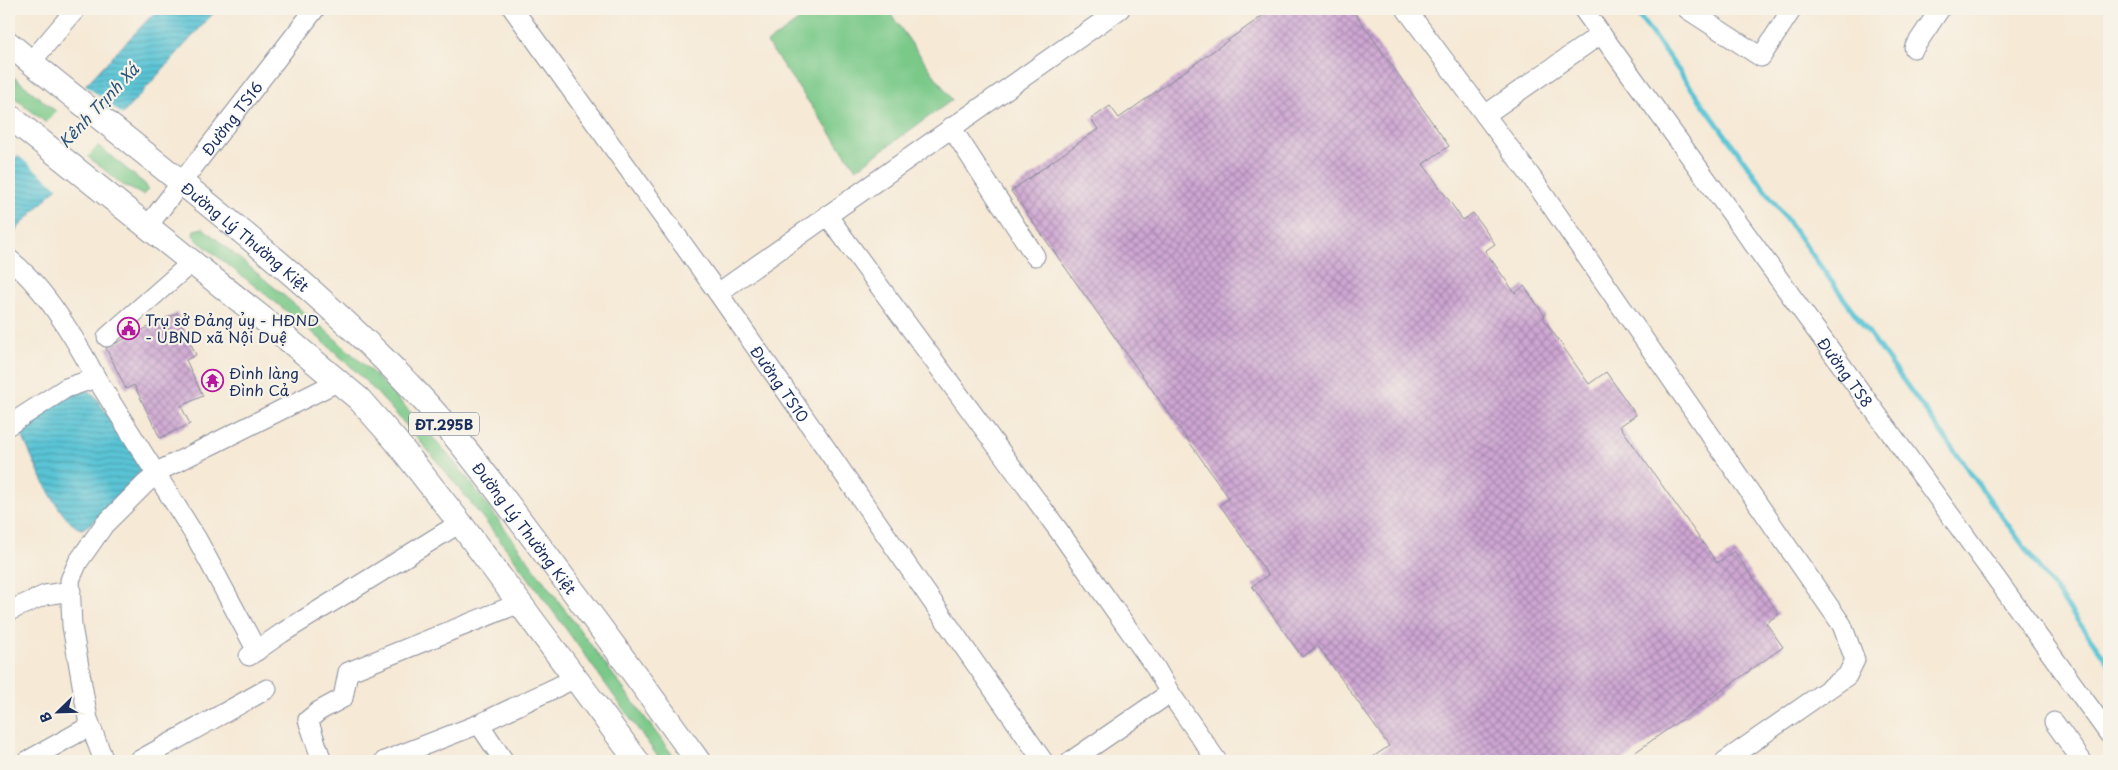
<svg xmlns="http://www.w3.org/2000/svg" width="2118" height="770" viewBox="0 0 2118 770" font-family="'Playpen Sans',sans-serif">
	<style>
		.green { fill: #7ac989; stroke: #4a7c74 }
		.water { fill: url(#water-rules); stroke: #3a7a9a }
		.pier { fill: #f6e9d6 }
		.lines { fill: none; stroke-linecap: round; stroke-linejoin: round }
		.stream { stroke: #5ac4d5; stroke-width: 5 }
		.building { fill: url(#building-cross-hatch) }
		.minor-casing { stroke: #888c9a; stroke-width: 21 }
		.major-casing { stroke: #888c9a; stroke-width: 26 }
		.minor { stroke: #fff; stroke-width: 19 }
		.major { stroke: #fff; stroke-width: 24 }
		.labels { text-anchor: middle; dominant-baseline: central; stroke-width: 4.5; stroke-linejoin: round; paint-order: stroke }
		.shield { fill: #f7f3e8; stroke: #5d6a87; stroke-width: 1 }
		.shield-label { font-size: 14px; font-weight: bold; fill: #1b2f5e }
		.street-label { font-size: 15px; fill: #1b2f5e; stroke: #f7f3e8 }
		.poi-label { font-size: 15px; fill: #1b2f5e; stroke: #f7f3e8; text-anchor: start }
		.water-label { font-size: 16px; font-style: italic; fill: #2b547c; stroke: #f7f3e8 }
	</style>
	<defs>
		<pattern id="water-rules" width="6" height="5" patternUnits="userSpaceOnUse" patternTransform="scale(1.25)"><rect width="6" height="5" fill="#5ac4d5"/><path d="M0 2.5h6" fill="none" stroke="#4aa0b0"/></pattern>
		<pattern id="building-cross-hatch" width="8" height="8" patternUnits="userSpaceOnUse" patternTransform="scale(1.25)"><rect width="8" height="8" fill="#cea6d2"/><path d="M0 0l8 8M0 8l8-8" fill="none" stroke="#a688ae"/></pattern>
	</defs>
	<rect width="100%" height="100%" fill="#f7f3e8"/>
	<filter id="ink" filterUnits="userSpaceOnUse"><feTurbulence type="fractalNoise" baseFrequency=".02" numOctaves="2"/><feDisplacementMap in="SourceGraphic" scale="10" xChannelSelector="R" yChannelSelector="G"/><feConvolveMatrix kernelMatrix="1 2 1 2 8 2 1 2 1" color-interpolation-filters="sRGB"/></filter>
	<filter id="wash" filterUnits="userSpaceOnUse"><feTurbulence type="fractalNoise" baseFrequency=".0096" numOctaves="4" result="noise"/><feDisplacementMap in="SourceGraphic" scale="20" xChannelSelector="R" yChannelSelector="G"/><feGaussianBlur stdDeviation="1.12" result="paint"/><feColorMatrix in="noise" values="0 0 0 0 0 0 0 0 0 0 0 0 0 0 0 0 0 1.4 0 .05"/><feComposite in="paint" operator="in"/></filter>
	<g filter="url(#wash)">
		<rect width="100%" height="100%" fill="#f6e9d6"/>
		<g class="green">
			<polygon points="815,9 887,9 952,100 856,169 767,43"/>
			<polygon points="9,73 145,184 148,189 143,195 123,185 9,93"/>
			<path d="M203 228 324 329 371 371 417 419 465 475 677 761H661C570 636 483 507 377 393 326 338 257 289 198 241L193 235 194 230Z"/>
		</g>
		<g class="water">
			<polygon points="158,9 217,9 48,197 9,237 9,165"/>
			<path d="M88 391 94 395 136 456 142 470 96 520 82 529C59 525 31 454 21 433 20 413 63 400 79 392Z"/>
		</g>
		<polygon class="pier" points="83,83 124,116 59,189 16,154"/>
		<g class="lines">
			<polyline class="stream" points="1634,9 2109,664"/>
		</g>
		<g id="blocks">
			<g class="building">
				<polygon points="1272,9 1352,9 1449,146 1423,164 1463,220 1473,213 1495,244 1485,251 1515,293 1524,286 1545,316 1543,318 1589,384 1606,372 1636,415 1620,426 1717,563 1734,551 1779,614 1766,623 1783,647 1623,761 1367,761 1389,746 1318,646 1302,657 1252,586 1268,575 1220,505 1229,498 1011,191 1098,129 1091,119 1110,106 1119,118"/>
				<polygon points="177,313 196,355 186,360 203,396 181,406 190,424 160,438 134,385 126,389 106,348"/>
			</g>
		</g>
	</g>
	<g filter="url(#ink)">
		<use href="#blocks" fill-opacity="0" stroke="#888c9a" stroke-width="1"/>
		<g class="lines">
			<defs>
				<g id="minor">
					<path id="s1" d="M513 9 718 293 1043 761"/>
					<polyline points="1406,9 1532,178 1842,625 1855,660 1847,676 1725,761"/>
					<path id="s2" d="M1583 9 2109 734"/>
					<polyline points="1687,9 1761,57 1792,9"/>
					<polyline points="1914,48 1940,9"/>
					<polyline points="31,62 76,9"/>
					<polyline points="1485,115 1601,34"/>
					<polyline points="951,127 1035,256"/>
					<polyline points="827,215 1059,531 1155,667 1170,693 1071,761"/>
					<path id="s3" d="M147 227 315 9"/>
					<path d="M9 259C45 287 75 338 96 378"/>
					<polyline points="718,293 1120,9"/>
					<polyline points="107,337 192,262"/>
					<polyline points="9,425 66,388 96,378 197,539 257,651"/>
					<polyline points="9,611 45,595 71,591"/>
					<polyline points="249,656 282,633 460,523"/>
					<polyline points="1170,693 1217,761"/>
					<polyline points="2054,722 2082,761"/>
					<polyline points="479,724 504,761"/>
					<polyline points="27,761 90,726"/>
					<polyline points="104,761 88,719 72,626 70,580 78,562 104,525 145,484 163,469 339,381"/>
					<polyline points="138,761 267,689"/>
					<polyline points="322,761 308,720 319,711 343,698 348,672 520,603"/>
					<polyline points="384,761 479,724 576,678"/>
				</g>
				<g id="major">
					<path id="s4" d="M9 44C145 157 292 261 414 390 456 434 492 483 528 531 586 607 642 684 698 761"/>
					<polyline points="9,116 267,322 359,399 396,441 460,523 637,761"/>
				</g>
			</defs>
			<use href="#minor" class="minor-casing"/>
			<use href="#major" class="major-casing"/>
			<use href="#minor" class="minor"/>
			<use href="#major" class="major"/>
		</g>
	</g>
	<defs>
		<symbol id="civic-ring" viewBox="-11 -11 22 22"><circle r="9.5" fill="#f7f3e8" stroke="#b5179e" stroke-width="1.5"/><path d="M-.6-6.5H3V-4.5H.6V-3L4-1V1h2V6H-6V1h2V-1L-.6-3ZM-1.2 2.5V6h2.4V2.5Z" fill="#b5179e"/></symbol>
		<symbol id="temple-ring" viewBox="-11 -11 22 22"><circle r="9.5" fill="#f7f3e8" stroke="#b5179e" stroke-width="1.5"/><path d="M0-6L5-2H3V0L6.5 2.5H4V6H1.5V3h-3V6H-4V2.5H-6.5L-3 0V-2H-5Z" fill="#b5179e"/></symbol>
	</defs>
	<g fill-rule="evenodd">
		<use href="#civic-ring" x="116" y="316" width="25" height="25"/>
		<use href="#temple-ring" x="200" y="368" width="25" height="25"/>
	</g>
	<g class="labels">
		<rect class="shield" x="409" y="412.5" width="70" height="23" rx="4"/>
		<g class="shield-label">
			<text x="444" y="424">ĐT.295B</text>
		</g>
		<g class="street-label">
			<text stroke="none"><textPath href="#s3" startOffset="138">Đường TS16</textPath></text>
			<text stroke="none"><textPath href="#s4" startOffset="305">Đường Lý Thường Kiệt</textPath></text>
			<text stroke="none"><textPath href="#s2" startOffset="448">Đường TS8</textPath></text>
			<text stroke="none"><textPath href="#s1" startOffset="460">Đường TS10</textPath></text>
			<text stroke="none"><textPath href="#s4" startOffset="710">Đường Lý Thường Kiệt</textPath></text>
		</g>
		<g class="poi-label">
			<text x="145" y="319">Trụ sở Đảng ủy - HĐND<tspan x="145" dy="17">- UBND xã Nội Duệ</tspan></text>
			<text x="229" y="372">Đình làng<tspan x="229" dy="17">Đình Cả</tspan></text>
		</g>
		<g class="water-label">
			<text transform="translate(98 105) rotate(-47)">Kênh Trịnh Xá</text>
		</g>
	</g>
	<rect width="2118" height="770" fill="none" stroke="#f7f3e8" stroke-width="30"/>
	<g transform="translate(58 712) rotate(247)" stroke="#f7f3e8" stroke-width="4" paint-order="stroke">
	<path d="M0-4L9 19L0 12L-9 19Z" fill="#1b2f5e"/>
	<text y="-8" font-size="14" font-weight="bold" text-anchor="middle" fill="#1b2f5e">B</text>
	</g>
</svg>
